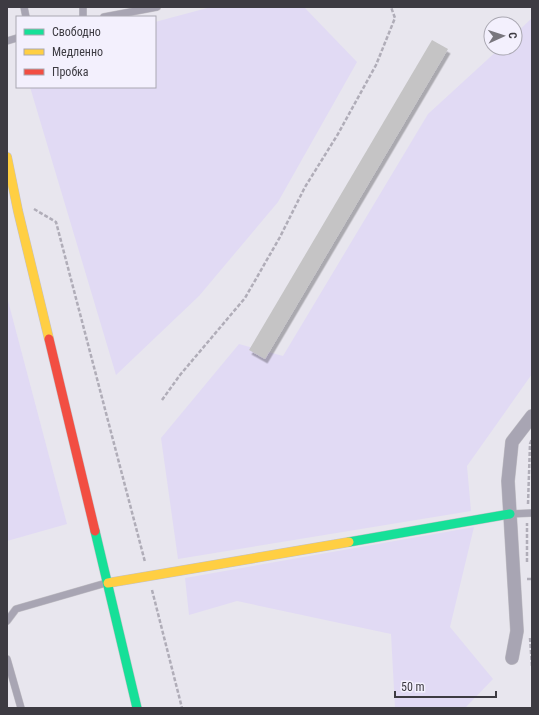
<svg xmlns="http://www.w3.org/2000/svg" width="539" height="715" viewBox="0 0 539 715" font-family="'Roboto Condensed',sans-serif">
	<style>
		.green { fill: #e1daf4 }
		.building { fill: #c5c4c5; filter: url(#shadow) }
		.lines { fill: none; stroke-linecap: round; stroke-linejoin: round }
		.lane-casing { stroke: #c3c1c7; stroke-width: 8 }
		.street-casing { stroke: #c3c1c7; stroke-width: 14 }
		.fast-casing { stroke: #c3c1c7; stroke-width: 10 }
		.slow-casing { stroke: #c3c1c7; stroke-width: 10 }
		.jam-casing { stroke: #c3c1c7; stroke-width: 10 }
		.path { stroke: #b0adb8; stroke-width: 2.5; stroke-dasharray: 4 2; stroke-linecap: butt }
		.lane { stroke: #a8a5b3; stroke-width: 7 }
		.street { stroke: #a8a5b3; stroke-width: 13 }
		.fast { stroke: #16e098; stroke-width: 9 }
		.slow { stroke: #ffcf43; stroke-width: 9 }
		.jam { stroke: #f24e42; stroke-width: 9 }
	</style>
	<defs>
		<filter id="shadow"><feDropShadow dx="2.5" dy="4.5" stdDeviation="0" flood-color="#0004"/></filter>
	</defs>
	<rect width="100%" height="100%" fill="#e8e6ee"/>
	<g class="green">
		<polygon points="211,7 304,7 357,62 278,202 199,296 116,375 30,87 155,87 155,22"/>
		<polygon points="532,18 532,374 467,466 471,511 178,559 161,438 239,344 283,356 428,114 500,48 515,48 515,34"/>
		<polygon points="7,297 67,524 7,541"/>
		<polygon points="474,527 450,627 493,679 465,708 395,708 391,634 237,601 189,615 185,578"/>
	</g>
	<polygon class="building" points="432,40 448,49 265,359 249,350"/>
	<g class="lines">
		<defs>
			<g id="lane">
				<polyline points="24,7 26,17"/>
				<polyline points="83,7 83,17"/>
				<polyline points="104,17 157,7"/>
				<polyline points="7,41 17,38"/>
				<polyline points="510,514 532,513"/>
				<polyline points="7,621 16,609 106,583"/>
				<polyline points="7,659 21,708"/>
			</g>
			<polyline id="street" points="512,658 517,631 508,481 512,442 532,416"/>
			<g id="fast">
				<polyline points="95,531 137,708"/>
				<polyline points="349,542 510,514"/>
			</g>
			<g id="slow">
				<polyline points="7,157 18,211 49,339"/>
				<polyline points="108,583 349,542"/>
			</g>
			<polyline id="jam" points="49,339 95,531"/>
		</defs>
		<use href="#lane" class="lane-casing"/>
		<use href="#street" class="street-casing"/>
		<use href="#fast" class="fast-casing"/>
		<use href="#slow" class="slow-casing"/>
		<use href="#jam" class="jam-casing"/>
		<g class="path">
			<polyline points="34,209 56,222 145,562"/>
			<polyline points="162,400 180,375 245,298 280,237 305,187 338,134 376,65 395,18 391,7"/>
			<polyline points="528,504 530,444 532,439"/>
			<polyline points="527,562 527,523"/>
			<polyline points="527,579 532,579"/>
			<polyline points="152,590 182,708"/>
			<polyline points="530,638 532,667"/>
		</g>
		<use href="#lane" class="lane"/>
		<use href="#street" class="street"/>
		<use href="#fast" class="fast"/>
		<use href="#slow" class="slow"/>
		<use href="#jam" class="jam"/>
	</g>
	<rect width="539" height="715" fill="none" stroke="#3d3b42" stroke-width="16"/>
	<rect x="16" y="16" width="140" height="72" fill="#f3f0fd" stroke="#aaa8b2"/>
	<rect x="24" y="29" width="20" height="6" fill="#16e098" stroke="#aaa8b2"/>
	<text x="52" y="36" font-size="12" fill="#3d3b42">Свободно</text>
	<rect x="24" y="49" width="20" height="6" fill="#ffcf43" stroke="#aaa8b2"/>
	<text x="52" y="56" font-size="12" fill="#3d3b42">Медленно</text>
	<rect x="24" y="69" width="20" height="6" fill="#f24e42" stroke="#aaa8b2"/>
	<text x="52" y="76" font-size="12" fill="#3d3b42">Пробка</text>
	<g transform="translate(503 36) rotate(87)"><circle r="19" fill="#f3f0fd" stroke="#aaa8b2"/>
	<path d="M0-3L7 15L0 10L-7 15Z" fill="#79777e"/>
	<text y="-6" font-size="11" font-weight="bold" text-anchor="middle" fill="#3d3b42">С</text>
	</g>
	<path d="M395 691v6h101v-6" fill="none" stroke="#3d3b42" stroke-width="2"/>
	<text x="401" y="691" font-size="12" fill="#3d3b42" stroke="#f3f0fd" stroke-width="3" paint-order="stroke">50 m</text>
</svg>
